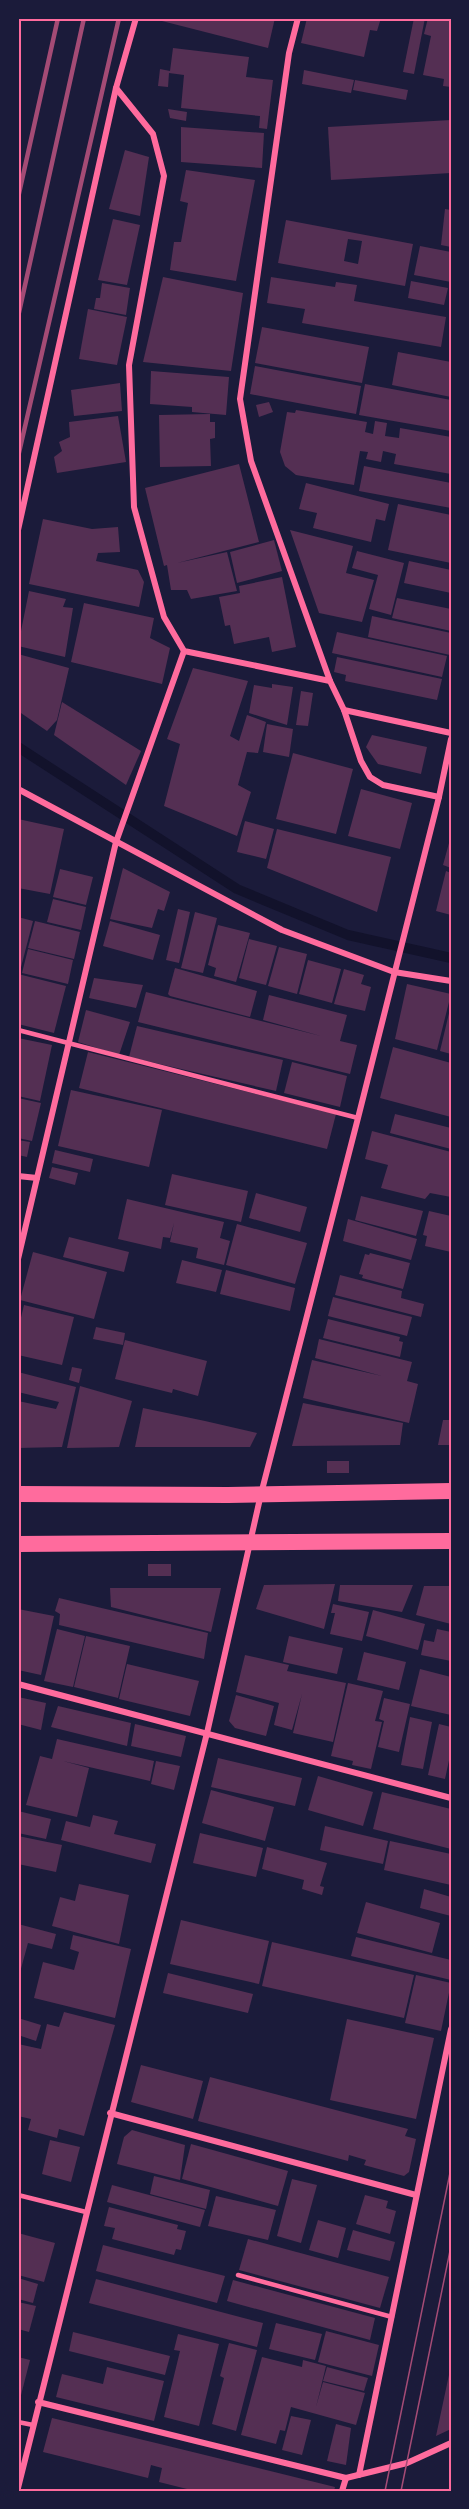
<svg xmlns="http://www.w3.org/2000/svg" width="469" height="2509" viewBox="0 0 469 2509" font-family="'Public Sans',sans-serif">
	<style>
		.lines { fill: none; stroke-linecap: round; stroke-linejoin: round }
		.stream { stroke: #12122b; stroke-width: 10 }
		.building { fill: #542f53; fill-rule: evenodd }
		.service { stroke: #ff6b9d; stroke-width: 4.5 }
		.minor { stroke: #ff6b9d; stroke-width: 6 }
		.trunk { stroke: #ff6b9d; stroke-width: 16 }
		.tram { stroke: #a44b75; stroke-width: 1.5 }
		.rail { stroke: #a44b75; stroke-width: 4.5 }
		.neatline { fill: none; stroke: #ff6b9d; stroke-width: 2 }
	</style>
	<rect width="100%" height="100%" fill="#1b1b3a"/>
	<g class="lines">
		<polyline class="stream" points="18,747 237,889 348,935 451,958"/>
	</g>
	<g class="building">
		<polygon points="163,18 275,18 268,48 162,21"/>
		<polygon points="307,18 381,18 377,31 370,30 364,57 301,43"/>
		<polygon points="414,18 425,18 414,74 403,72"/>
		<polygon points="428,18 451,20 451,87 443,86 444,79 423,75 431,36 424,34"/>
		<polygon points="173,48 249,57 246,77 273,80 267,129 259,128 260,116 181,108 184,75 169,73 168,87 158,86 160,69 170,71"/>
		<polygon points="304,70 354,80 351,93 302,84"/>
		<polygon points="355,80 408,90 406,100 353,90"/>
		<polygon points="168,109 187,112 186,121 170,118"/>
		<polygon points="451,120 451,173 331,180 328,127"/>
		<polygon points="181,127 264,133 262,168 181,162"/>
		<polygon points="125,150 149,157 140,216 109,209"/>
		<polygon points="186,170 255,180 236,281 170,270 174,242 181,242 188,203 180,201"/>
		<polygon points="445,209 451,210 451,247 441,245"/>
		<polygon points="113,219 140,225 127,285 98,280"/>
		<path d="M286 220 413 244 405 286 278 263ZM348 239 362 241 358 264 344 261Z"/>
		<polygon points="420,246 451,252 451,282 414,275"/>
		<polygon points="163,277 243,293 231,371 143,362"/>
		<polygon points="271,277 335,287 336,282 357,285 354,301 446,317 441,347 302,323 305,309 267,303"/>
		<polygon points="411,281 448,288 444,305 408,298"/>
		<polygon points="102,283 130,288 126,315 94,309 96,298 100,298"/>
		<polygon points="88,309 127,317 117,365 79,359"/>
		<polygon points="262,327 369,347 362,383 255,363"/>
		<polygon points="398,352 451,362 451,397 392,385"/>
		<polygon points="255,366 361,386 356,414 250,394"/>
		<polygon points="151,371 229,377 226,415 192,412 192,407 150,404"/>
		<polygon points="120,383 122,411 74,416 71,390"/>
		<polygon points="365,384 451,400 451,431 359,415"/>
		<polygon points="269,402 273,412 259,417 256,405"/>
		<polygon points="296,410 367,422 365,432 373,434 375,421 387,423 385,436 399,438 400,428 451,437 451,474 394,464 396,454 383,451 381,462 366,459 368,452 360,451 354,485 296,475 285,466 280,452 287,412 295,413"/>
		<polygon points="210,414 210,422 215,422 215,438 210,439 211,466 160,467 159,415"/>
		<polygon points="118,416 126,462 57,473 54,457 62,451 59,442 70,437 69,422"/>
		<polygon points="239,464 259,542 177,563 227,552 237,591 191,599 187,590 171,590 167,565 164,566 145,488"/>
		<polygon points="364,466 451,483 451,508 359,491"/>
		<polygon points="306,483 389,504 385,521 376,519 371,542 313,528 317,513 299,509"/>
		<polygon points="398,504 451,515 451,563 388,550"/>
		<polygon points="43,519 92,529 118,527 120,552 98,553 96,561 138,570 144,582 139,607 29,584"/>
		<polygon points="290,530 353,546 346,573 374,580 362,622 319,613"/>
		<polygon points="274,540 282,571 237,583 230,552"/>
		<polygon points="357,551 404,563 391,615 369,609 378,575 352,568"/>
		<polygon points="409,561 451,570 451,593 404,583"/>
		<polygon points="282,577 296,647 272,652 269,637 234,644 230,625 225,626 219,597 240,593 239,586"/>
		<polygon points="29,591 66,599 63,607 73,608 65,657 18,646"/>
		<polygon points="397,598 451,609 451,631 392,618"/>
		<polygon points="84,603 154,618 150,638 170,648 162,684 71,662"/>
		<polygon points="372,616 451,633 450,655 368,637"/>
		<polygon points="337,632 447,656 442,677 332,653"/>
		<polygon points="18,654 69,668 57,720 47,731 18,711"/>
		<polygon points="337,657 442,679 437,700 345,681 346,675 334,672"/>
		<polygon points="193,668 248,681 230,736 239,741 247,715 266,722 258,753 247,752 238,785 251,792 237,836 164,806 180,744 167,739"/>
		<polygon points="272,684 293,687 287,725 249,713 254,685 272,688"/>
		<polygon points="301,691 313,693 308,726 296,725"/>
		<polygon points="62,702 141,751 126,785 54,735"/>
		<polygon points="267,724 293,729 289,757 263,752"/>
		<polygon points="372,735 427,747 421,774 378,764 366,747"/>
		<polygon points="293,753 353,769 336,834 276,819"/>
		<polygon points="361,789 412,803 400,849 348,836"/>
		<polygon points="18,819 64,829 50,894 18,888"/>
		<polygon points="245,821 274,829 266,859 237,852"/>
		<polygon points="277,829 391,857 377,912 267,868"/>
		<polygon points="449,843 451,844 451,868 443,865"/>
		<polygon points="123,868 170,892 164,911 158,909 152,928 110,919"/>
		<polygon points="60,869 93,877 86,905 53,897"/>
		<polygon points="446,871 451,873 451,915 436,911"/>
		<polygon points="53,899 86,907 81,930 47,922"/>
		<polygon points="178,909 190,912 179,963 166,960"/>
		<polygon points="195,912 217,918 203,973 181,968"/>
		<polygon points="18,917 33,921 20,971 18,971"/>
		<polygon points="35,921 80,932 74,959 28,948"/>
		<polygon points="110,921 160,935 153,960 103,946"/>
		<polygon points="218,925 250,933 236,982 214,976 216,968 208,965"/>
		<polygon points="249,939 277,946 266,985 239,978"/>
		<polygon points="279,947 307,954 297,994 268,986"/>
		<polygon points="28,949 73,960 68,984 22,973"/>
		<polygon points="308,960 341,969 332,1003 299,994"/>
		<polygon points="175,968 257,991 250,1017 170,996 168,994"/>
		<polygon points="344,969 364,975 361,984 371,987 365,1011 334,1004"/>
		<polygon points="18,974 66,986 54,1033 18,1024"/>
		<polygon points="94,978 143,985 136,1008 89,998"/>
		<polygon points="407,984 451,994 437,1050 395,1039"/>
		<polygon points="146,992 321,1036 263,1020 269,995 347,1015 340,1041 357,1045 350,1074 138,1022"/>
		<polygon points="450,1009 451,1009 451,1054 440,1051"/>
		<polygon points="86,1010 130,1022 119,1055 78,1042"/>
		<polygon points="137,1026 283,1060 276,1091 129,1057"/>
		<polygon points="18,1038 52,1045 40,1101 18,1096"/>
		<polygon points="393,1047 451,1063 451,1117 380,1098"/>
		<polygon points="88,1052 336,1114 327,1149 79,1088"/>
		<polygon points="292,1062 347,1076 340,1107 284,1093"/>
		<polygon points="71,1090 162,1110 149,1167 58,1146"/>
		<polygon points="18,1098 41,1103 32,1141 18,1138"/>
		<polygon points="395,1114 451,1128 451,1149 390,1133"/>
		<polygon points="372,1131 451,1152 451,1197 430,1193 425,1199 381,1188 388,1165 365,1159"/>
		<polygon points="18,1140 30,1142 27,1157 18,1155"/>
		<polygon points="55,1150 93,1159 90,1172 52,1163"/>
		<polygon points="52,1167 78,1173 75,1185 49,1178"/>
		<polygon points="172,1174 248,1191 241,1222 165,1205"/>
		<polygon points="256,1193 307,1207 300,1232 249,1218"/>
		<polygon points="361,1196 423,1211 416,1236 355,1220"/>
		<polygon points="127,1199 224,1222 220,1238 230,1241 224,1265 196,1258 198,1248 170,1242 174,1223 170,1238 163,1237 161,1249 118,1239"/>
		<polygon points="429,1211 451,1216 451,1252 425,1246 427,1236 423,1235"/>
		<polygon points="348,1219 417,1239 411,1260 343,1241"/>
		<polygon points="237,1224 307,1243 295,1284 226,1265"/>
		<polygon points="69,1237 129,1252 124,1272 63,1257"/>
		<polygon points="33,1252 107,1272 94,1319 20,1300"/>
		<polygon points="370,1253 410,1263 403,1289 362,1278 363,1275 359,1274 365,1254 369,1255"/>
		<polygon points="182,1260 222,1270 216,1292 176,1283"/>
		<polygon points="226,1270 295,1288 290,1311 220,1294"/>
		<polygon points="340,1275 402,1291 401,1298 424,1304 421,1317 335,1295"/>
		<polygon points="333,1297 412,1317 407,1336 328,1316"/>
		<polygon points="24,1305 74,1317 62,1365 18,1355 18,1330"/>
		<polygon points="328,1319 400,1337 399,1341 403,1342 400,1357 323,1338"/>
		<polygon points="96,1327 125,1333 123,1345 93,1339"/>
		<polygon points="319,1339 412,1362 407,1381 418,1384 409,1423 303,1398 312,1360 382,1376 315,1358"/>
		<polygon points="125,1340 207,1361 198,1396 173,1389 172,1393 115,1379"/>
		<polygon points="72,1367 82,1369 79,1383 69,1380"/>
		<polygon points="18,1372 76,1387 62,1447 18,1448 18,1401 56,1409 59,1402 18,1392"/>
		<polygon points="80,1386 132,1401 119,1447 67,1448"/>
		<polygon points="303,1403 403,1423 400,1445 292,1446"/>
		<polygon points="143,1408 205,1421 257,1433 250,1447 135,1447"/>
		<polygon points="443,1420 451,1420 451,1445 438,1445"/>
		<rect x="327" y="1461" width="22" height="12"/>
		<rect x="148" y="1564" width="23" height="12"/>
		<polygon points="335,1584 324,1629 256,1609 264,1585"/>
		<polygon points="340,1585 413,1585 402,1612 338,1601"/>
		<polygon points="424,1586 451,1586 451,1624 416,1615"/>
		<polygon points="110,1588 221,1588 211,1632 111,1607"/>
		<polygon points="59,1598 208,1633 204,1659 59,1625 60,1614 55,1611"/>
		<polygon points="333,1604 369,1612 362,1641 330,1634 335,1613 331,1613"/>
		<polygon points="18,1609 54,1616 41,1675 18,1670"/>
		<polygon points="373,1610 425,1624 418,1650 366,1636"/>
		<polygon points="57,1629 85,1636 73,1687 44,1681"/>
		<polygon points="437,1629 451,1632 451,1661 421,1655 424,1640 434,1642"/>
		<polygon points="86,1636 130,1646 118,1698 74,1687"/>
		<polygon points="289,1636 343,1648 337,1674 283,1662"/>
		<polygon points="364,1652 406,1662 399,1690 357,1680"/>
		<polygon points="245,1655 289,1665 287,1671 346,1683 333,1742 293,1733 302,1694 292,1730 274,1725 279,1703 236,1692"/>
		<polygon points="127,1664 199,1681 190,1716 119,1699"/>
		<polygon points="420,1669 451,1677 451,1715 411,1706"/>
		<polygon points="348,1683 383,1691 375,1721 382,1722 371,1769 352,1765 353,1761 331,1756"/>
		<polygon points="236,1695 274,1706 266,1736 235,1728 229,1721"/>
		<polygon points="18,1697 46,1703 41,1730 18,1724"/>
		<polygon points="384,1698 410,1704 399,1752 378,1747 384,1721 379,1719"/>
		<polygon points="58,1706 131,1723 127,1746 51,1727"/>
		<polygon points="410,1717 432,1722 423,1769 401,1765"/>
		<polygon points="135,1724 186,1736 181,1757 131,1746"/>
		<polygon points="439,1724 451,1727 451,1751 445,1779 428,1775"/>
		<polygon points="57,1739 154,1761 150,1781 63,1761 89,1768 77,1817 26,1805 40,1756 52,1759"/>
		<polygon points="218,1758 302,1778 295,1806 211,1787"/>
		<polygon points="156,1761 180,1766 174,1790 151,1784"/>
		<polygon points="318,1776 373,1792 363,1826 308,1810"/>
		<polygon points="211,1790 274,1807 265,1841 202,1823"/>
		<polygon points="382,1792 451,1809 451,1849 373,1829"/>
		<polygon points="18,1811 51,1819 46,1839 18,1833"/>
		<polygon points="93,1815 118,1821 114,1834 156,1844 151,1863 61,1840 66,1821 90,1827"/>
		<polygon points="325,1826 388,1841 383,1864 320,1850"/>
		<polygon points="200,1833 263,1848 256,1877 193,1863"/>
		<polygon points="18,1836 62,1845 56,1872 18,1864"/>
		<polygon points="390,1841 451,1854 451,1885 384,1870"/>
		<polygon points="267,1847 327,1863 320,1886 324,1887 322,1895 302,1889 304,1880 262,1869"/>
		<polygon points="79,1884 129,1895 119,1944 52,1926 60,1897 75,1901"/>
		<polygon points="424,1889 451,1897 451,1916 420,1908"/>
		<polygon points="366,1902 440,1923 432,1953 357,1933"/>
		<polygon points="181,1920 269,1941 259,1984 170,1964"/>
		<polygon points="18,1924 56,1934 52,1949 28,1943 19,1976"/>
		<polygon points="73,1935 131,1949 115,2018 34,1998 43,1962 74,1970 79,1952 70,1949"/>
		<polygon points="356,1937 451,1960 451,1980 351,1956"/>
		<polygon points="272,1942 414,1975 404,2018 262,1986"/>
		<polygon points="168,1973 253,1994 248,2013 163,1993"/>
		<polygon points="416,1975 451,1983 441,2031 405,2023"/>
		<polygon points="64,2012 115,2025 84,2136 59,2129 57,2138 28,2130 31,2119 18,2116 18,2044 41,2049 47,2024 59,2027"/>
		<polygon points="18,2018 41,2025 36,2041 18,2035"/>
		<polygon points="347,2019 434,2038 416,2119 330,2100"/>
		<polygon points="141,2065 203,2081 193,2119 131,2102"/>
		<polygon points="210,2077 408,2129 405,2136 416,2139 409,2172 404,2176 364,2165 366,2160 349,2155 348,2161 198,2121"/>
		<polygon points="132,2130 185,2145 180,2180 117,2164 124,2137"/>
		<polygon points="50,2140 80,2147 71,2182 42,2174"/>
		<polygon points="191,2144 288,2171 278,2206 182,2179"/>
		<polygon points="154,2176 210,2190 206,2209 150,2194"/>
		<polygon points="292,2179 317,2185 301,2243 277,2236"/>
		<polygon points="112,2185 205,2210 200,2227 107,2202"/>
		<polygon points="365,2195 388,2201 386,2208 396,2211 390,2234 356,2224"/>
		<polygon points="216,2196 276,2210 268,2240 208,2226"/>
		<polygon points="109,2207 178,2225 177,2229 186,2231 181,2250 176,2249 174,2255 112,2239 115,2228 104,2226"/>
		<polygon points="318,2220 346,2228 338,2258 309,2250"/>
		<polygon points="353,2230 395,2242 390,2261 347,2250"/>
		<polygon points="18,2233 55,2243 44,2282 18,2275"/>
		<polygon points="248,2239 389,2277 380,2308 239,2270"/>
		<polygon points="103,2245 225,2276 217,2303 96,2271"/>
		<polygon points="18,2278 38,2284 33,2303 18,2299"/>
		<polygon points="96,2279 263,2323 257,2347 89,2303"/>
		<polygon points="233,2280 375,2318 370,2340 227,2301"/>
		<polygon points="18,2302 36,2306 29,2332 18,2329"/>
		<polygon points="276,2323 322,2334 315,2360 269,2349"/>
		<polygon points="326,2331 379,2345 372,2376 318,2362"/>
		<polygon points="73,2332 170,2356 165,2375 69,2351"/>
		<polygon points="178,2334 219,2344 199,2426 164,2417 180,2351 174,2350"/>
		<polygon points="229,2343 257,2350 236,2431 212,2424 224,2378 220,2376"/>
		<polygon points="18,2357 30,2360 19,2403 18,2403"/>
		<polygon points="262,2357 302,2367 303,2360 326,2366 316,2407 323,2382 365,2393 356,2425 291,2407 285,2431 280,2430 276,2444 241,2435"/>
		<polygon points="107,2367 164,2381 154,2421 56,2397 62,2374 103,2384"/>
		<polygon points="327,2367 368,2378 364,2391 323,2381"/>
		<polygon points="450,2370 451,2429 436,2436"/>
		<polygon points="291,2416 311,2420 302,2455 282,2450"/>
		<polygon points="52,2418 156,2443 335,2487 334,2491 195,2491 159,2482 162,2468 151,2465 148,2478 43,2452"/>
		<polygon points="336,2424 351,2428 346,2465 327,2461"/>
	</g>
	<g class="lines">
		<g class="service">
			<polyline points="18,1030 358,1118"/>
			<polyline points="18,2195 86,2212"/>
			<polyline points="238,2275 392,2317"/>
			<polyline points="18,2422 33,2425"/>
		</g>
		<g class="minor">
			<polyline points="298,18 289,53 240,399 251,461 330,681 344,710 361,761 370,777 383,785 439,797"/>
			<polyline points="116,88 153,134 164,176 129,365 134,507 164,617 184,651 330,681"/>
			<polyline points="18,530 116,88 136,18"/>
			<polyline points="344,710 451,733"/>
			<polyline points="18,789 282,930 394,972 451,981"/>
			<polyline points="18,1176 37,1178"/>
			<polyline points="18,1259 116,842 184,651"/>
			<polyline points="18,1684 451,1798"/>
			<polyline points="110,2113 416,2195"/>
			<polyline points="38,2402 346,2478 407,2463 451,2443"/>
			<polyline points="359,2475 451,2029"/>
			<polyline points="18,2488 207,1733 261,1494 358,1118 439,797 451,739"/>
			<polyline points="342,2491 346,2478"/>
		</g>
		<g class="trunk">
			<polyline points="18,1494 228,1495 451,1491"/>
			<polyline points="18,1544 451,1541"/>
		</g>
		<g class="tram">
			<polyline points="385,2491 451,2168"/>
			<polyline points="401,2491 451,2246"/>
		</g>
		<g class="rail">
			<polyline points="18,198 58,18"/>
			<polyline points="18,317 84,18"/>
			<polyline points="18,457 119,18"/>
		</g>
	</g>
	<rect width="469" height="2509" fill="none" stroke="#1b1b3a" stroke-width="39"/>
	<rect x="20" y="20" width="430" height="2470" class="neatline"/>
</svg>
